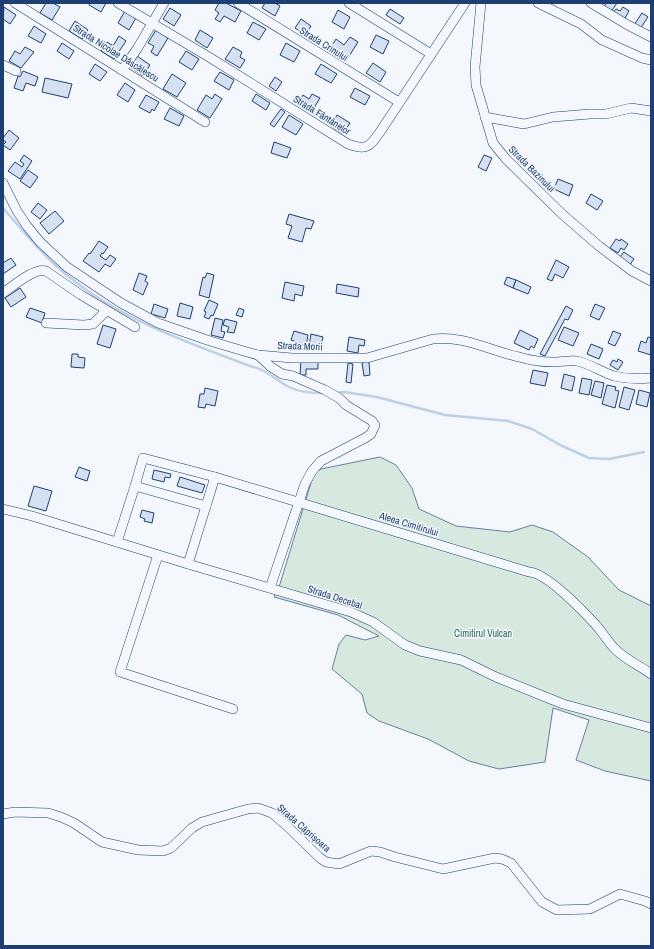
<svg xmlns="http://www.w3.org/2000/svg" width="654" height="949" viewBox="0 0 654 949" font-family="'Archivo Narrow',sans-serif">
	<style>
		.green { fill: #d7e8df; stroke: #687fa3 }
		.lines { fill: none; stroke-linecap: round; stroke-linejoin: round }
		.stream { stroke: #bed0e5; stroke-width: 2.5 }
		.building { fill: #d5e0f0; stroke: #1d3f73 }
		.minor-casing { stroke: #1d3f73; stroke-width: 10 }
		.minor { stroke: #f4f7fb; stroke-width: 9 }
		.labels { text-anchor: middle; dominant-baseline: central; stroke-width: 3; stroke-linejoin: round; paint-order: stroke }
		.street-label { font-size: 10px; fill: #1d3f73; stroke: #f4f7fb }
		.park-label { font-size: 10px; fill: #2c6c60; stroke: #f4f7fb }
	</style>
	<rect width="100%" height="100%" fill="#f4f7fb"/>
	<polygon class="green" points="380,457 396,465 412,488 419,509 456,526 510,532 532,525 553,532 588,557 619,590 651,606 651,781 605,771 576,760 589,720 553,708 545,762 499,769 469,761 428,739 379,721 367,713 362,694 332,669 339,644 346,635 365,640 379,636 338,615 274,597 280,584 314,473 321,469"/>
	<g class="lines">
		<g class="stream">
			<path d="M3 208C19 226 35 246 52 262 108 315 180 340 250 366 268 370 274 379 289 387 299 392 312 393 323 393"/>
			<polyline points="336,393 344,392 377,397 445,415 508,421 532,429 562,446 589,458 609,459 644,452"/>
		</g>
	</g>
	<g class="building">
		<polygon points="46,3 53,3 60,7 52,20 40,13"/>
		<polygon points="90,3 106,3 101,12 89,5"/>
		<polygon points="219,3 226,3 241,11 235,22 224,16 220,22 215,19 219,13 215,10"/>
		<polygon points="265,3 275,3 280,6 275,16 262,8"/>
		<polygon points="606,3 617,3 611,12 604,7"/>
		<polygon points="4,7 16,15 10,24 3,19"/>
		<polygon points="623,7 629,11 624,20 613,13 616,9 620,11"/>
		<polygon points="170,8 181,15 174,26 163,19"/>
		<polygon points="390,9 404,18 400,24 386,15"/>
		<polygon points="338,10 350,17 344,29 332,22"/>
		<polygon points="125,11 136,18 129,30 118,23"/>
		<polygon points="642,13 648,17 640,29 634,25"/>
		<polygon points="301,19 311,26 305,35 295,28"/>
		<polygon points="75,21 88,30 82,39 69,31"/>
		<polygon points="253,22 266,29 259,40 247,33"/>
		<polygon points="34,26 46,34 41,43 28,36"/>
		<polygon points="156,30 168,38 157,56 151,52 154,46 148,43"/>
		<polygon points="200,30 213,38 207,48 195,40"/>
		<polygon points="376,35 389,41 383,54 370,47"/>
		<polygon points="119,36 126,41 114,59 101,51 107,42 113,46"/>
		<polygon points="350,37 358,42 346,61 329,50 336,39 344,45"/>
		<polygon points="62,43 74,51 69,59 57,51"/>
		<polygon points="286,43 300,51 294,62 280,55"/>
		<polygon points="25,47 34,52 21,68 9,61 15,51 20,54"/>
		<polygon points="233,47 242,52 240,57 245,60 240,68 225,59"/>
		<polygon points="186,51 199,59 192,70 179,62"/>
		<polygon points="137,56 150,65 143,76 130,67"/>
		<polygon points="373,63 386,72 380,82 366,73"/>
		<polygon points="95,64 107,72 100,81 89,74"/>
		<polygon points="321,64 337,74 331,83 315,74"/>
		<polygon points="23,71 38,77 35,86 26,83 23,91 14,88 18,76 20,77"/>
		<polygon points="220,72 234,80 229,90 214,81"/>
		<polygon points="172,74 186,83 177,97 163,89"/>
		<polygon points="275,77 282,82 276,91 269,86"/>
		<polygon points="45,78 72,84 68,98 42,92"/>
		<polygon points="125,83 135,90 128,102 117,95"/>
		<polygon points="355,88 370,96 365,105 350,97"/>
		<polygon points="215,94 222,99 210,118 197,110 206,95 212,99"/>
		<polygon points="256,94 270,103 266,110 252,101"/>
		<polygon points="312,94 320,98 311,113 298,104 303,95 309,99"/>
		<polygon points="146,95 159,102 154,111 152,109 150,113 139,107"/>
		<polygon points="170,108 184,116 179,126 164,119"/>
		<polygon points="281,109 285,112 274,127 270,124"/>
		<polygon points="289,115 303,124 296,135 282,127"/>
		<polygon points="337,115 350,123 343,134 331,126"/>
		<polygon points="9,130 19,138 10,150 3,145 6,142 3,140 3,138"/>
		<polygon points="274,142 291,148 287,158 271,153"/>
		<polygon points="24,155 32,161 20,179 8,171 15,162 22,167 24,164 20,161"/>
		<polygon points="484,155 492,158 486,171 478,167"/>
		<polygon points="28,170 38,177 30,188 20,181"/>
		<polygon points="558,179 573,185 569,196 554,189"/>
		<polygon points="591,194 603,201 597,210 586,203"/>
		<polygon points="38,203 47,210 40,219 31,212"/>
		<polygon points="55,211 64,221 49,234 40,223"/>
		<polygon points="289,214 314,221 311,229 306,228 302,242 288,238 292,226 286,224"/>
		<polygon points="616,239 620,241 621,239 628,244 624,250 621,248 618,253 610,248"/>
		<polygon points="99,241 108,247 103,254 102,253 100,256 106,260 110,255 116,259 110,267 105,264 99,272 83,261 89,253 90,254"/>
		<polygon points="624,252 634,259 629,266 619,258"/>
		<polygon points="11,258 16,265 3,274 3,263"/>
		<polygon points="556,260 569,267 563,278 555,274 552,281 547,279"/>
		<polygon points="139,273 147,276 145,281 148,283 143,295 133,290"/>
		<polygon points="207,273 214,275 209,298 199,295 203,277 205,278"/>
		<polygon points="507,277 516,280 513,288 504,284"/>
		<polygon points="516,280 531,287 528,294 513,288"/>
		<polygon points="285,282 304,286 302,296 295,294 294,301 282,298"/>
		<polygon points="337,284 359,288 358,297 336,293"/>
		<polygon points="20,288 26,297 11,307 5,298"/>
		<polygon points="209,300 218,304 213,316 211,315 209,319 204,317 206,312 204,311"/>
		<polygon points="180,303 193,307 190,319 177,316"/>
		<polygon points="154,304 168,309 165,318 151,314"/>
		<polygon points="595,304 605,308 599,320 590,316"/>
		<polygon points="566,306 573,310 568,320 565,319 545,356 540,354"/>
		<polygon points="30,308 45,313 42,323 26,317"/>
		<polygon points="239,308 244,310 242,317 236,315"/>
		<polygon points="215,318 223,320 221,331 225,332 223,338 211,335"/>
		<polygon points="225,319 237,322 234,333 227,332 229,327 223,325"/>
		<polygon points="103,325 116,329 110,348 97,344"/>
		<polygon points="564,327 579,333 573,346 558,340"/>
		<polygon points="520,330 538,339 534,348 531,346 529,350 514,343"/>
		<polygon points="294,331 308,335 306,346 297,344 297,342 291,340"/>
		<polygon points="613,331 621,334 615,346 608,343"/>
		<polygon points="311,334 323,337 320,349 309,346"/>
		<polygon points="349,337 365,340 364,346 359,345 358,353 347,351"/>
		<polygon points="648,337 651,338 651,355 638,351 641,341 646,343"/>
		<polygon points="591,344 603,349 599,359 587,354"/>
		<polygon points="72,354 78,354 78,357 85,358 84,368 71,367"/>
		<polygon points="301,359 318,360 318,369 306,369 306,375 300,375"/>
		<polygon points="618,359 623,362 618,370 610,365 613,360 617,362"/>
		<polygon points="369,362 370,375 364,376 362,363"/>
		<polygon points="348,363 353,364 351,383 346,382"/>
		<polygon points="533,370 548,373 545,386 530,383"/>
		<polygon points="564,374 575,377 572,391 561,388"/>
		<polygon points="582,378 592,380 589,395 579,393"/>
		<polygon points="595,381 604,383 601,398 591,395"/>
		<polygon points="607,385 616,387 615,390 619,391 615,408 602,404"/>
		<polygon points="624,387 635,390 629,410 619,407"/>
		<polygon points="205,388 218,391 215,406 206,404 205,408 198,407 200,394 204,394"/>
		<polygon points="639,390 650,393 647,407 636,404"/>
		<polygon points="79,467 90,471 87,481 75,477"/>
		<polygon points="154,470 171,474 170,478 165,477 164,482 152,479"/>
		<polygon points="180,477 205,485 202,493 177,486"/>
		<polygon points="34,486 52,491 46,511 28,506"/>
		<polygon points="142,510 154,513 152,523 144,521 145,519 140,517"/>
	</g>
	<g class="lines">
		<defs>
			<g id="minor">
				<polyline points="15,3 205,122"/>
				<path d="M118 3 209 57 348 144C367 151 369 147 380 132L465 3"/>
				<polyline points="238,3 399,102"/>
				<polyline points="349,3 431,54"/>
				<polyline points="481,3 475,67 476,85 493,143 506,159 562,214 599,246 632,271 651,281"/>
				<polyline points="538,3 581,24 602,40 642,58 651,60"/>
				<polyline points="591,3 626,24 651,37"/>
				<polyline points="3,65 16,71"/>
				<polyline points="122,70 137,49 164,3"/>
				<polyline points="485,117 524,124 553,117 590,114 606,114 631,108 651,111"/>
				<path d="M3 183 17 211 27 226 40 242 67 267 121 303 158 323 210 341 247 352 258 355 292 358H367L433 339C463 335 491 351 519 357 529 360 543 362 553 362 561 362 569 360 577 361 590 364 602 372 614 376 627 379 639 379 651 378"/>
				<path d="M3 293C13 286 35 267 46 271L81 295 135 327"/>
				<polyline points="46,323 84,325 93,324 106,311"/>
				<polyline points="258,355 271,367 282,374 293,376 325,390 339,398 346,405 372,421 375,425 371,434 365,438 321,461 312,471 305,484 270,588"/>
				<polyline points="135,486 143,458 215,477"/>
				<polyline points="3,509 32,516 188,564 351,612 373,622 405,645 420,651 461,660 496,677 563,704 651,728"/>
				<polyline points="117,542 135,486 206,506"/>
				<polyline points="158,555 120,672 233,709"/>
				<path d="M188 564 215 477 529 572C547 573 582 610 596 625 603 633 608 642 615 649 626 660 639 665 651 674"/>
				<polyline points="3,814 15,812 48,813 61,817 74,823 102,842 138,850 163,851 171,848 192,828 202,822 248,809 258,808 272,813 286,825 320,858 326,862 339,864 371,851 380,852 395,857 443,869 495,858 502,859 511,863 542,902 557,910 590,909 620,894 645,901 651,904"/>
			</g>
		</defs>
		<use href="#minor" class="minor-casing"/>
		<use href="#minor" class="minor"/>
	</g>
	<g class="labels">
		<g class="street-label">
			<text transform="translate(324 44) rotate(32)">Strada Crinului</text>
			<text transform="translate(116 53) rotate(32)">Strada Nicolae Dăscălescu</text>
			<text transform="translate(322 115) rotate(32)">Strada Fântânelor</text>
			<text transform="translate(532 169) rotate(45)">Strada Bazinului</text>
			<text transform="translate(300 346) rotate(2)">Strada Morii</text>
			<text transform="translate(409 524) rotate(17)">Aleea Cimitirului</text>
			<text transform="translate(335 597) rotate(18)">Strada Decebal</text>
			<text transform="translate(304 828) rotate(41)">Strada Căprișoara</text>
		</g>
		<g class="park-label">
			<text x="483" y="633">Cimitirul Vulcan</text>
		</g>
	</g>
	<rect width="654" height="949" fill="none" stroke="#1d3f73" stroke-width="8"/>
</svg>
